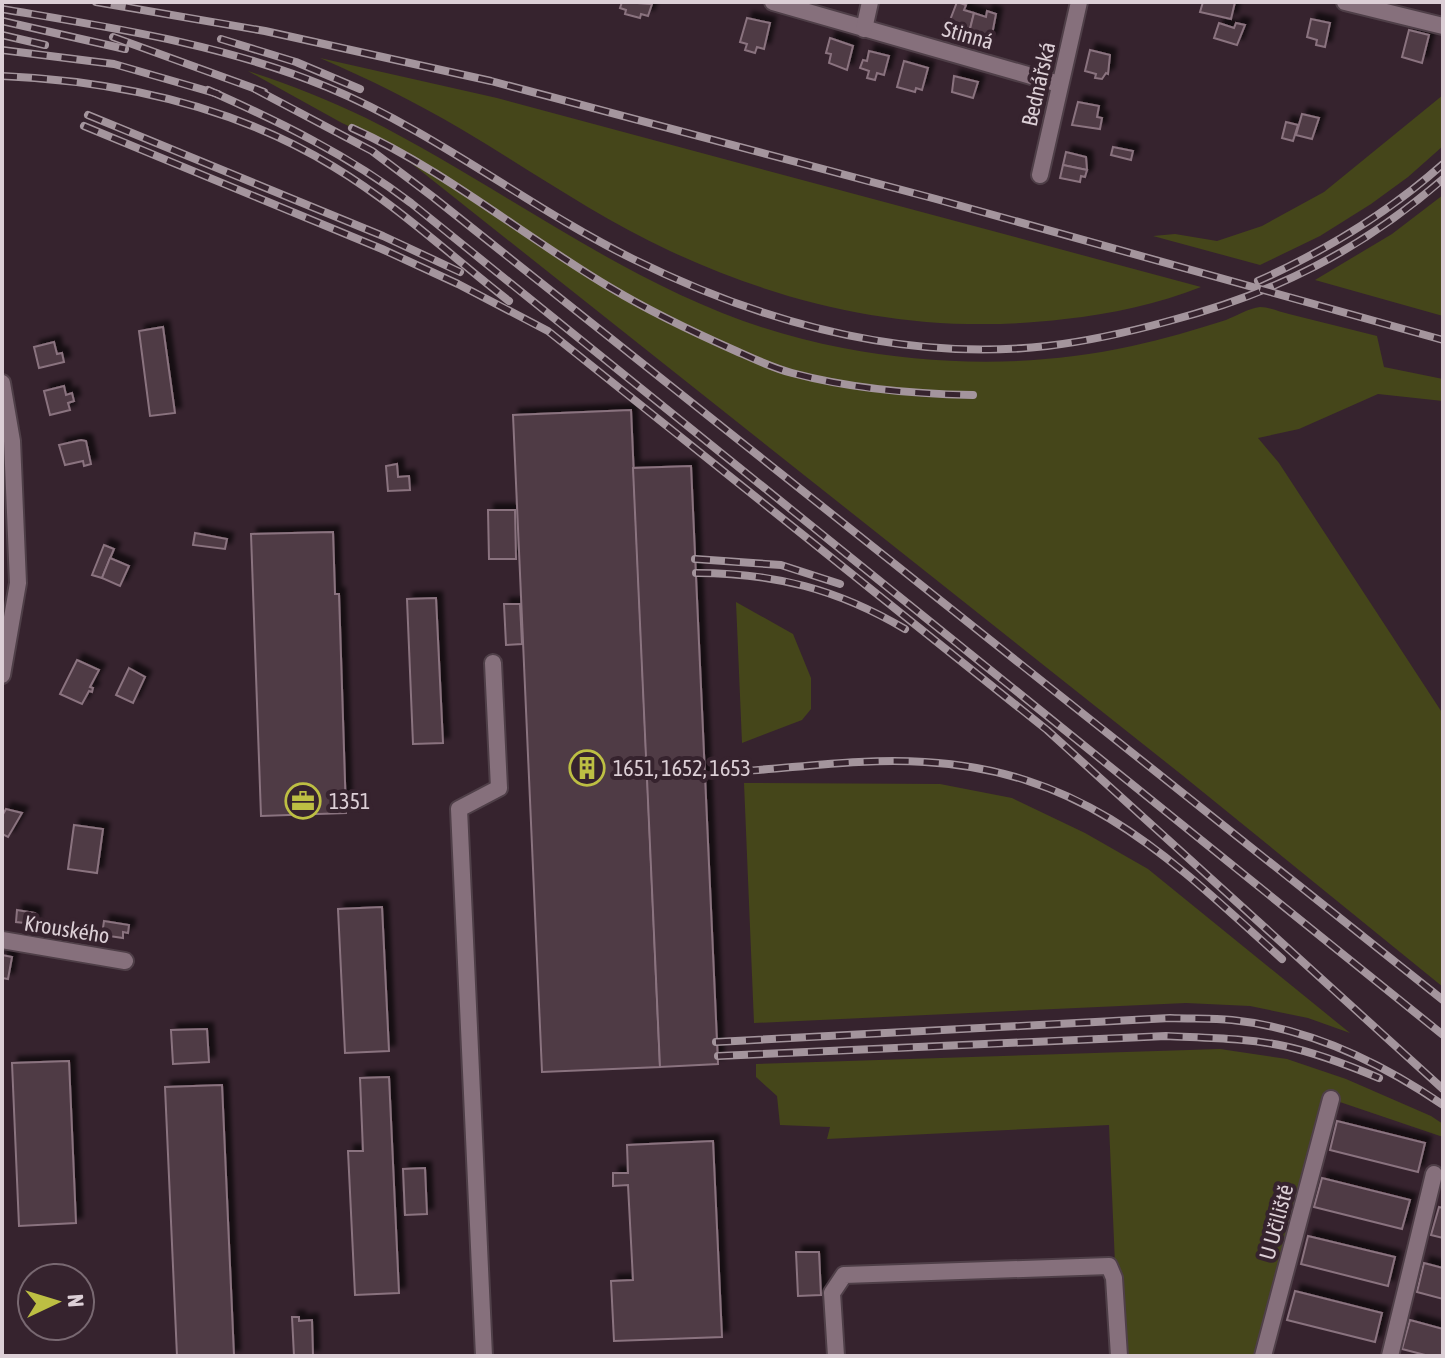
<svg xmlns="http://www.w3.org/2000/svg" width="1445" height="1358" viewBox="0 0 1445 1358" font-family="'Asap Condensed',sans-serif">
	<style>
		.green { fill: #45461a }
		.building { fill: #4f3a45; stroke: #8a737f; stroke-width: 2; filter: url(#shadow) }
		.lines { fill: none; stroke-linecap: round; stroke-linejoin: round }
		.minor-casing { stroke: #4f3f48; stroke-width: 20 }
		.minor { stroke: #86707c; stroke-width: 16 }
		.rail-casing { stroke: #a4959d; stroke-width: 8 }
		.rail { stroke: #36232e; stroke-width: 5; stroke-dasharray: 15; stroke-linecap: butt }
		.labels { text-anchor: middle; dominant-baseline: central; stroke-width: 8; stroke-linejoin: round; paint-order: stroke }
		.street-label { font-size: 22px; fill: #dccfd6; stroke: #36232e }
		.poi-label { font-size: 22px; fill: #dccfd6; stroke: #36232e; text-anchor: start }
	</style>
	<defs>
		<filter id="shadow"><feDropShadow dx="6" dy="-6" stdDeviation="2" flood-color="#0009"/></filter>
	</defs>
	<rect width="100%" height="100%" fill="#36232e"/>
	<g class="green">
		<path d="M320 58 497 98 1201 287C1158 304 1111 314 1065 319 927 336 797 310 670 251 597 217 530 170 461 129 415 102 369 79 320 58Z"/>
		<path d="M248 71C288 84 327 99 366 118 527 199 660 315 843 348 939 366 1036 367 1132 346 1163 339 1195 330 1226 320 1236 316 1249 308 1260 307 1269 307 1280 312 1289 314 1318 321 1348 329 1377 336L1384 367 1443 379V401L1378 394 1299 429 1258 438 1279 463 1443 714V987L1182 775 387 144 342 123Z"/>
		<polygon points="1443,95 1443,146 1408,177 1371,204 1320,236 1260,265 1153,236 1175,234 1217,241 1262,226 1324,192"/>
		<polygon points="1443,195 1443,316 1315,280 1392,234"/>
		<polygon points="736,602 793,634 811,678 811,709 802,720 742,743"/>
		<polygon points="744,783 940,784 1012,798 1085,833 1148,869 1350,1033 1308,1018 1250,1006 1186,1003 754,1023"/>
		<polygon points="1220,1049 1287,1059 1346,1079 1431,1116 1443,1124 1443,1137 1331,1099 1263,1356 1119,1356 1109,1125 827,1139 830,1127 780,1125 777,1096 756,1077 756,1064"/>
	</g>
	<g class="building">
		<polygon points="622,2 652,4 648,16 641,14 640,18 625,14 626,10 620,8"/>
		<polygon points="957,2 966,5 964,10 974,13 969,33 947,28"/>
		<polygon points="1203,2 1235,2 1231,19 1200,12"/>
		<polygon points="987,11 996,14 991,40 969,33 974,13 986,17"/>
		<polygon points="747,18 770,23 764,49 757,47 755,53 745,50 747,44 740,42"/>
		<polygon points="1311,19 1330,23 1325,47 1316,45 1317,40 1307,37"/>
		<polygon points="1219,23 1234,28 1236,23 1245,25 1237,45 1214,38"/>
		<polygon points="1409,30 1429,35 1422,63 1402,57"/>
		<polygon points="830,38 853,46 847,70 829,63 831,54 826,53"/>
		<polygon points="1090,50 1110,55 1108,74 1106,73 1102,79 1095,78 1096,74 1085,71"/>
		<polygon points="869,51 889,56 884,75 877,73 875,80 867,78 869,71 860,68 863,60 867,61"/>
		<polygon points="904,61 928,68 922,90 916,88 915,92 897,87"/>
		<polygon points="954,76 978,82 973,98 952,92"/>
		<polygon points="1078,102 1099,106 1097,117 1102,118 1100,129 1072,125"/>
		<polygon points="1302,114 1319,118 1312,139 1296,135"/>
		<polygon points="1286,122 1298,125 1293,141 1282,138"/>
		<polygon points="1113,147 1133,151 1131,160 1111,155"/>
		<polygon points="1066,152 1086,157 1087,170 1063,165"/>
		<polygon points="1063,165 1087,170 1085,177 1081,176 1080,182 1060,178"/>
		<polygon points="163,327 175,413 150,416 139,331"/>
		<polygon points="54,342 57,354 62,353 64,362 39,368 34,347"/>
		<polygon points="64,386 66,395 72,393 74,401 68,403 70,410 50,415 44,391"/>
		<polygon points="631,410 660,1067 542,1072 513,415"/>
		<polygon points="81,440 86,441 91,464 84,466 83,461 65,465 59,445"/>
		<polygon points="397,464 398,477 409,476 410,490 388,491 386,466"/>
		<polygon points="691,466 718,1064 660,1067 633,468"/>
		<polygon points="488,510 515,510 516,559 489,559"/>
		<polygon points="333,532 335,594 339,594 346,813 261,816 251,534"/>
		<polygon points="195,533 227,539 225,549 193,545"/>
		<polygon points="104,545 114,549 102,578 92,575"/>
		<polygon points="110,558 129,566 120,586 102,578"/>
		<polygon points="436,598 443,743 413,744 407,599"/>
		<polygon points="504,604 520,604 522,644 506,645"/>
		<polygon points="77,660 99,670 90,687 93,688 92,692 89,691 82,704 60,694"/>
		<polygon points="129,668 145,677 133,703 116,695"/>
		<polygon points="6,809 22,813 8,837 2,834 2,816"/>
		<polygon points="74,825 103,829 97,873 68,869"/>
		<polygon points="382,907 389,1051 345,1053 338,909"/>
		<polygon points="17,910 35,913 34,924 16,922"/>
		<polygon points="104,921 129,925 128,933 123,932 123,938 102,935"/>
		<polygon points="2,955 12,957 8,979 2,978"/>
		<polygon points="207,1029 209,1062 173,1064 171,1030"/>
		<polygon points="69,1061 76,1223 19,1226 12,1063"/>
		<polygon points="389,1077 399,1293 355,1295 348,1151 363,1151 360,1078"/>
		<polygon points="222,1085 234,1356 177,1356 165,1087"/>
		<polygon points="1337,1121 1425,1143 1418,1172 1330,1150"/>
		<polygon points="713,1141 722,1337 614,1341 611,1281 633,1280 628,1185 613,1186 613,1173 628,1173 627,1145"/>
		<polygon points="425,1168 427,1214 405,1215 403,1169"/>
		<polygon points="1322,1178 1410,1200 1402,1229 1314,1207"/>
		<polygon points="1439,1207 1443,1208 1443,1238 1431,1235"/>
		<polygon points="1308,1236 1395,1257 1388,1286 1301,1264"/>
		<polygon points="796,1252 819,1252 821,1295 798,1296"/>
		<polygon points="1424,1263 1443,1268 1443,1299 1417,1292"/>
		<polygon points="1295,1291 1382,1313 1375,1342 1287,1320"/>
		<polygon points="292,1317 299,1317 299,1321 312,1320 313,1356 294,1356"/>
		<polygon points="1410,1320 1443,1329 1443,1356 1429,1356 1402,1349"/>
	</g>
	<g class="lines">
		<defs>
			<g id="minor">
				<polyline points="773,2 1059,84"/>
				<polyline points="1345,2 1443,26"/>
				<polyline points="864,29 870,2"/>
				<polyline points="1040,175 1079,2"/>
				<polyline points="2,383 12,441 18,583 2,675"/>
				<polyline points="2,940 125,961"/>
				<polyline points="484,1356 459,809 499,788 493,663"/>
				<polyline points="836,1356 832,1293 844,1275 1109,1266 1114,1278 1119,1356"/>
				<polyline points="1263,1356 1331,1099"/>
				<polyline points="1390,1356 1434,1174"/>
			</g>
		</defs>
		<use href="#minor" class="minor-casing"/>
		<use href="#minor" class="minor"/>
		<defs>
			<g id="rail">
				<polyline points="96,2 265,31 491,81 936,199 1443,340"/>
				<path d="M2 9C113 28 223 44 327 87 436 132 528 207 633 259 761 322 904 362 1047 346 1089 341 1129 332 1169 321 1274 294 1361 250 1443 179"/>
				<polyline points="2,21 125,49"/>
				<polyline points="2,35 45,45"/>
				<polyline points="113,37 264,92"/>
				<polyline points="221,39 296,62 360,89"/>
				<polyline points="2,50 114,64 218,94"/>
				<path d="M2 76C117 81 235 106 334 167 397 205 451 256 509 301"/>
				<polyline points="255,89 372,151 433,197 1443,1000"/>
				<path d="M208 90C280 122 348 155 411 203L1443 1035"/>
				<polyline points="88,115 383,236 460,272"/>
				<polyline points="84,126 382,249 458,284 548,331 1047,730 1443,1089"/>
				<path d="M352 128C445 170 523 236 611 288 651 312 693 332 736 351 754 359 773 368 792 373 852 389 912 394 973 395"/>
				<path d="M1258 281C1325 251 1388 213 1443 164"/>
				<polyline points="695,559 781,565 840,584"/>
				<path d="M696 573C775 573 837 589 905 629"/>
				<path d="M744 771C803 767 865 758 925 762 1085 771 1170 858 1282 959"/>
				<path d="M716 1042 1170 1018C1191 1019 1212 1018 1232 1020 1309 1028 1380 1062 1443 1105"/>
				<path d="M718 1056 1166 1036C1206 1038 1246 1038 1284 1046 1317 1053 1348 1065 1379 1078"/>
			</g>
		</defs>
		<use href="#rail" class="rail-casing"/>
		<use href="#rail" class="rail"/>
	</g>
	<defs>
		<symbol id="building-ring" viewBox="-11 -11 22 22"><circle r="9.5" fill="#36232e" stroke="#bdbf43" stroke-width="1.5"/><path d="M-4-6H4V6H1V3H-1V6H-4ZM-2.5-4.3h1.7v1.8h-1.7ZM.8-4.3h1.7v1.8H.8ZM-2.5-1h1.7V.8h-1.7ZM.8-1h1.7V.8H.8Z" fill="#bdbf43"/></symbol>
		<symbol id="office-ring" viewBox="-11 -11 22 22"><circle r="9.5" fill="#36232e" stroke="#bdbf43" stroke-width="1.5"/><path d="M-6-3h4V-5.5h4V-3h4V5H-6ZM-1-4.5V-3h2v-1.5ZM-6 0V1H6V0Z" fill="#bdbf43"/></symbol>
	</defs>
	<g fill-rule="evenodd">
		<use href="#building-ring" x="567" y="748" width="40" height="40"/>
		<use href="#office-ring" x="283" y="781" width="40" height="40"/>
	</g>
	<g class="labels">
		<g class="street-label">
			<text transform="translate(968 35) rotate(16)">Stinná</text>
			<text transform="translate(1038 84) rotate(-77)">Bednářská</text>
			<text transform="translate(67 929) rotate(9)">Krouského</text>
			<text transform="translate(1276 1222) rotate(-75)">U Učiliště</text>
		</g>
		<g class="poi-label">
			<text x="613" y="768">1651, 1652, 1653</text>
			<text x="329" y="801">1351</text>
		</g>
	</g>
	<rect width="1445" height="1358" fill="none" stroke="#dccfd6" stroke-width="8"/>
	<g transform="translate(56 1302) rotate(86)"><circle r="38" fill="#36232e" stroke="#786871" stroke-width="2"/>
	<path d="M0-6L14 30L0 20L-14 30Z" fill="#bdbf43"/>
	<text y="-12" font-size="22" font-weight="bold" text-anchor="middle" fill="#dccfd6">N</text>
	</g>
</svg>
